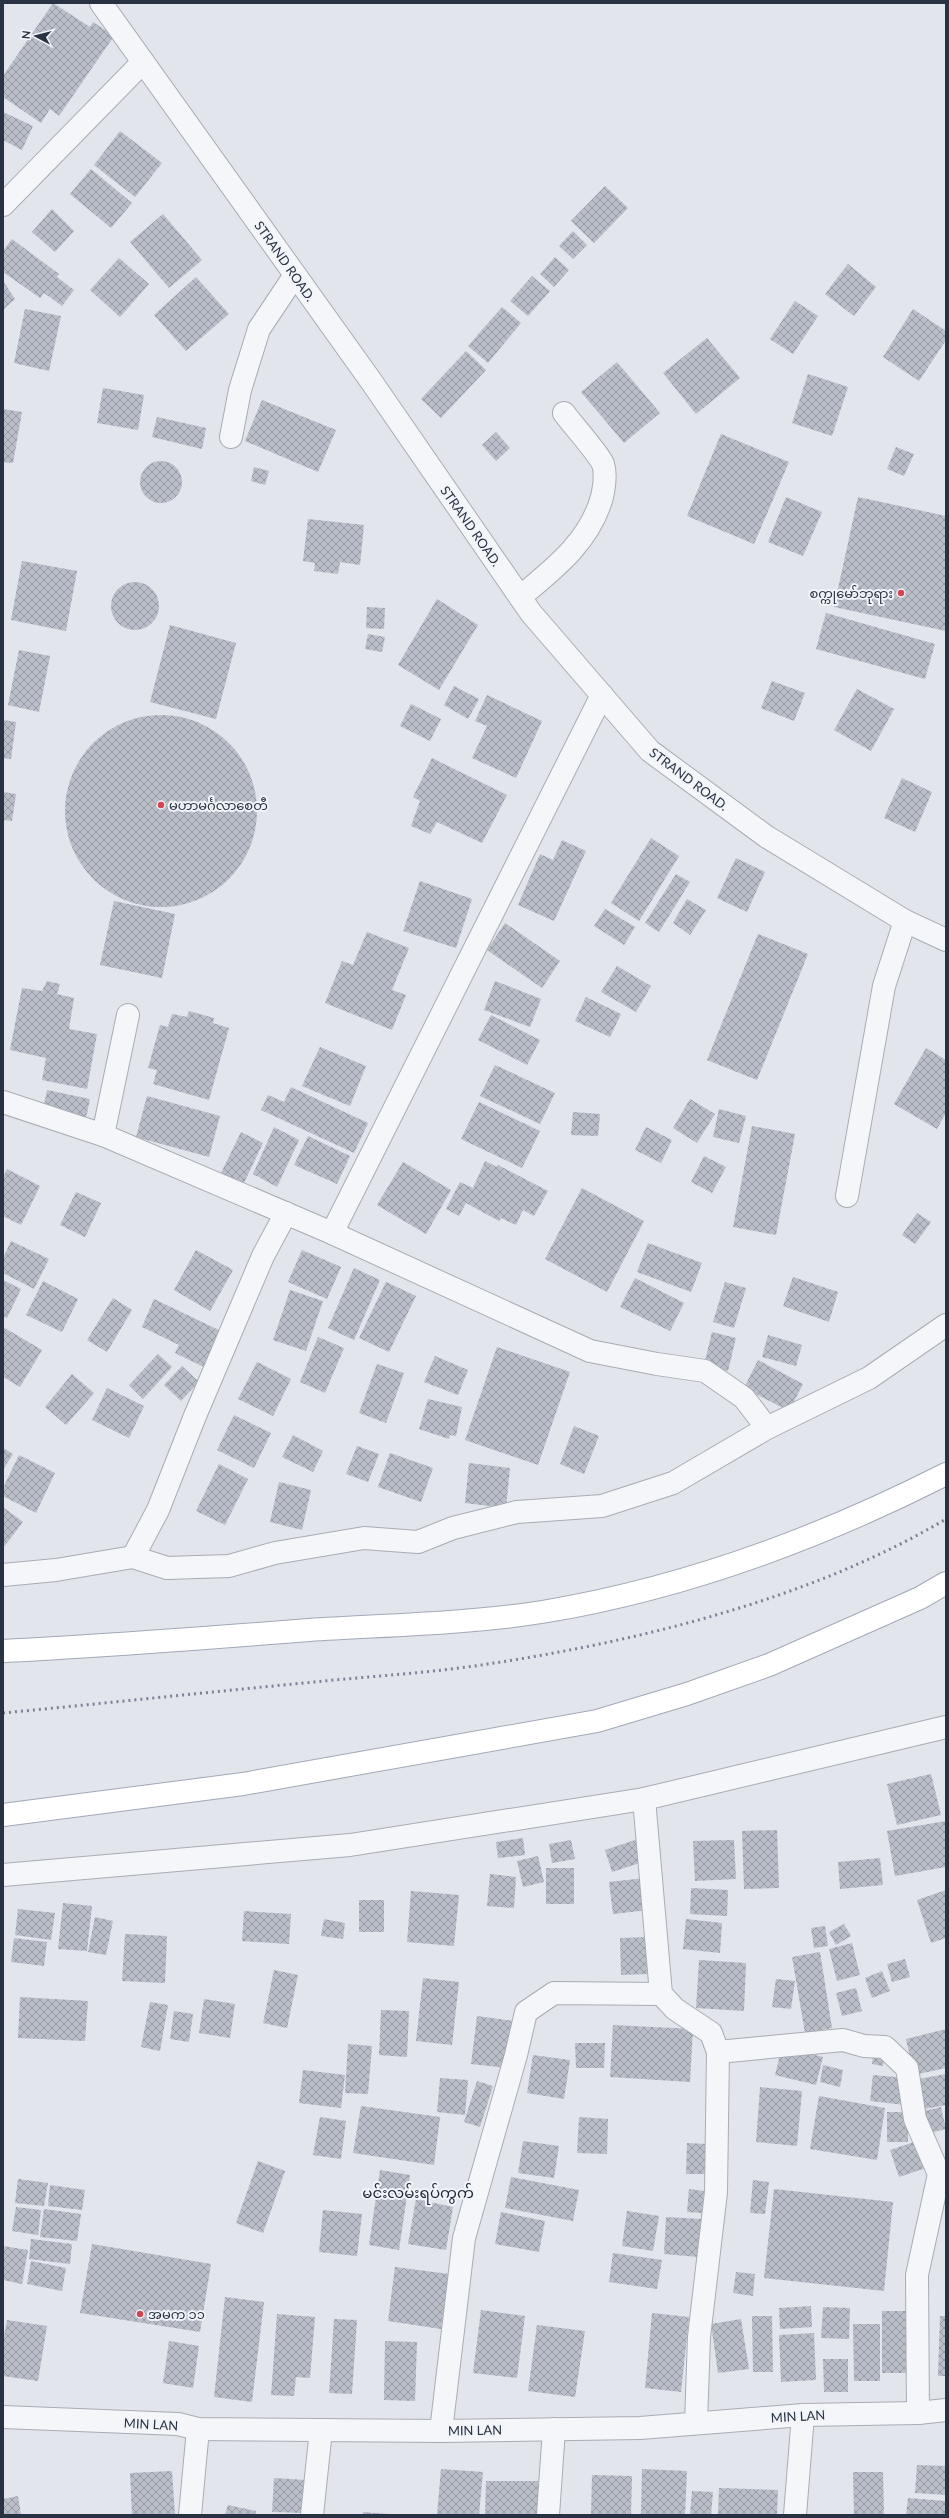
<svg xmlns="http://www.w3.org/2000/svg" width="949" height="2518" viewBox="0 0 949 2518" font-family="Lato,'Noto Sans Myanmar',sans-serif">
	<style>
		.building { fill: url(#building-cross-hatch) }
		.lines { fill: none; stroke-linecap: round; stroke-linejoin: round }
		.minor-casing { stroke: #a7acb5; stroke-width: 24 }
		.major-casing { stroke: #a1a8b7; stroke-width: 24 }
		.minor { stroke: #f5f6f9; stroke-width: 22 }
		.major { stroke: #fff; stroke-width: 22 }
		.rail { stroke: #7a8395; stroke-width: 3; stroke-dasharray: 2 4; stroke-linecap: butt }
		.poi-dot { fill: #d34453; stroke: #f1f4f8; stroke-width: 1.5 }
		.labels { text-anchor: middle; dominant-baseline: central; stroke-width: 4; stroke-linejoin: round; paint-order: stroke }
		.street-label { font-size: 13px; fill: #293243; stroke: #f1f4f8 }
		.poi-label { font-size: 13px; fill: #293243; stroke: #f1f4f8; text-anchor: start }
		.quarter-label { font-size: 15px; fill: #1b2334; stroke: #f1f4f8 }
	</style>
	<defs>
		<pattern id="building-cross-hatch" width="8" height="8" patternUnits="userSpaceOnUse"><rect width="8" height="8" fill="#b9bec8"/><path d="M0 0l8 8M0 8l8-8" fill="none" stroke="#969ba4"/></pattern>
	</defs>
	<rect width="100%" height="100%" fill="#e2e5eb"/>
	<g class="building">
		<polygon points="53,3 90,27 93,22 114,36 59,116 50,109 41,123 3,97 3,76"/>
		<polygon points="3,112 33,126 22,150 3,140"/>
		<polygon points="120,131 162,163 135,197 94,165"/>
		<polygon points="91,169 132,203 111,228 70,194"/>
		<polygon points="605,186 628,208 594,243 571,221"/>
		<polygon points="52,209 74,231 55,252 32,232"/>
		<polygon points="163,214 202,260 169,288 130,242"/>
		<polygon points="573,231 587,245 573,259 559,246"/>
		<polygon points="12,239 59,274 57,277 74,290 62,306 44,293 40,298 3,272 3,251"/>
		<polygon points="555,257 569,270 554,287 540,274"/>
		<polygon points="119,258 149,284 120,317 90,290"/>
		<polygon points="848,264 876,287 854,316 825,294"/>
		<polygon points="532,276 550,291 528,316 510,301"/>
		<polygon points="196,277 229,314 186,351 154,315"/>
		<polygon points="3,281 15,299 3,310"/>
		<polygon points="795,301 818,316 793,354 770,339"/>
		<polygon points="502,307 521,323 488,363 468,346"/>
		<polygon points="25,309 61,316 49,371 14,363"/>
		<polygon points="913,309 946,331 946,340 919,381 883,357"/>
		<polygon points="707,338 740,378 696,414 663,373"/>
		<polygon points="466,351 486,370 441,418 421,399"/>
		<polygon points="617,362 660,413 624,443 581,392"/>
		<polygon points="808,374 848,387 832,436 792,423"/>
		<polygon points="103,388 144,395 138,430 97,423"/>
		<polygon points="262,400 336,430 318,472 245,441"/>
		<polygon points="3,409 22,412 13,463 3,462"/>
		<polygon points="157,417 206,428 202,449 152,437"/>
		<polygon points="496,432 510,448 496,461 482,445"/>
		<polygon points="721,434 789,462 754,544 687,516"/>
		<polygon points="896,447 914,454 904,476 887,469"/>
		<circle cx="161" cy="482" r="21"/>
		<polygon points="254,467 269,471 265,485 251,481"/>
		<polygon points="786,497 822,512 803,556 768,542"/>
		<polygon points="858,497 946,516 946,631 834,607"/>
		<polygon points="308,519 364,525 360,565 340,562 338,574 314,571 315,563 303,561"/>
		<polygon points="22,561 77,571 66,631 11,620"/>
		<circle cx="135" cy="606" r="24"/>
		<polygon points="437,599 478,625 439,690 398,665"/>
		<polygon points="367,607 385,608 384,629 366,628"/>
		<polygon points="826,613 935,644 925,679 816,649"/>
		<polygon points="170,625 236,643 216,719 150,702"/>
		<polygon points="368,634 385,637 382,652 365,649"/>
		<polygon points="19,650 50,656 39,712 8,705"/>
		<polygon points="772,681 805,693 794,721 761,708"/>
		<polygon points="454,686 479,699 468,719 444,705"/>
		<polygon points="857,689 894,709 871,751 834,730"/>
		<polygon points="487,695 542,721 516,778 472,758 487,726 475,721"/>
		<polygon points="411,704 441,719 430,741 400,726"/>
		<circle cx="161" cy="811" r="96"/>
		<polygon points="3,720 16,722 11,759 3,758"/>
		<polygon points="432,758 507,795 482,843 437,822 430,834 411,826 420,801 413,797"/>
		<polygon points="902,778 932,792 915,832 884,818"/>
		<polygon points="3,792 16,794 12,821 3,820"/>
		<polygon points="651,838 679,856 639,921 611,903"/>
		<polygon points="562,840 586,851 554,921 518,905 540,854 553,860"/>
		<polygon points="736,858 765,872 747,912 717,898"/>
		<polygon points="676,874 690,882 659,932 645,923"/>
		<polygon points="420,881 472,899 456,948 403,931"/>
		<polygon points="687,899 706,910 690,935 673,923"/>
		<polygon points="114,901 175,914 162,978 100,965"/>
		<polygon points="605,909 635,927 624,945 594,926"/>
		<polygon points="505,923 560,961 542,988 487,950"/>
		<polygon points="367,932 409,948 392,990 406,995 392,1030 325,1003 342,961 353,965"/>
		<polygon points="758,934 808,954 757,1080 707,1060"/>
		<polygon points="617,966 651,986 636,1012 601,992"/>
		<polygon points="47,981 60,984 57,994 74,998 69,1029 97,1034 87,1089 42,1080 46,1058 10,1050 22,988 42,991"/>
		<polygon points="495,981 541,999 530,1027 484,1010"/>
		<polygon points="586,997 621,1014 610,1037 575,1021"/>
		<polygon points="189,1011 214,1018 213,1023 229,1028 209,1100 153,1084 157,1070 148,1068 160,1025 168,1027 172,1014 187,1017"/>
		<polygon points="491,1015 540,1040 527,1065 478,1040"/>
		<polygon points="320,1047 366,1066 350,1106 302,1086"/>
		<polygon points="926,1048 946,1060 946,1113 937,1129 894,1104"/>
		<polygon points="495,1065 555,1093 540,1124 480,1096"/>
		<polygon points="291,1087 368,1123 354,1153 261,1110 268,1095 284,1102"/>
		<polygon points="47,1090 90,1099 85,1123 42,1114"/>
		<polygon points="147,1096 220,1116 209,1157 136,1137"/>
		<polygon points="690,1099 715,1114 697,1143 673,1128"/>
		<polygon points="479,1102 540,1131 522,1168 461,1139"/>
		<polygon points="719,1109 746,1116 739,1143 713,1137"/>
		<polygon points="573,1112 600,1114 598,1136 571,1135"/>
		<polygon points="752,1126 795,1134 776,1235 733,1227"/>
		<polygon points="274,1127 299,1140 277,1187 253,1174"/>
		<polygon points="646,1127 672,1140 661,1163 635,1150"/>
		<polygon points="241,1132 263,1143 243,1185 220,1175"/>
		<polygon points="308,1136 350,1156 337,1184 294,1165"/>
		<polygon points="704,1156 726,1167 712,1193 691,1182"/>
		<polygon points="485,1161 497,1167 498,1165 548,1191 534,1216 523,1210 516,1225 501,1218 499,1221 466,1203 459,1216 446,1209 460,1182 473,1188"/>
		<polygon points="403,1162 451,1190 426,1234 377,1205"/>
		<polygon points="7,1169 40,1186 21,1225 3,1216 3,1177"/>
		<polygon points="582,1188 644,1221 607,1292 545,1259"/>
		<polygon points="76,1192 101,1203 85,1237 60,1225"/>
		<polygon points="917,1213 931,1222 915,1244 902,1235"/>
		<polygon points="11,1241 49,1259 34,1289 3,1273 3,1258"/>
		<polygon points="648,1243 702,1263 691,1292 637,1272"/>
		<polygon points="196,1250 233,1270 210,1311 174,1290"/>
		<polygon points="302,1250 341,1267 327,1299 288,1282"/>
		<polygon points="354,1268 380,1280 354,1340 328,1328"/>
		<polygon points="793,1277 838,1292 829,1322 783,1306"/>
		<polygon points="635,1278 684,1303 670,1331 620,1307"/>
		<polygon points="3,1280 21,1289 7,1318 3,1316"/>
		<polygon points="43,1281 78,1299 62,1332 26,1315"/>
		<polygon points="386,1282 416,1296 389,1352 359,1338"/>
		<polygon points="725,1282 746,1288 734,1328 713,1322"/>
		<polygon points="290,1290 323,1301 306,1351 273,1340"/>
		<polygon points="113,1298 132,1310 107,1352 87,1340"/>
		<polygon points="154,1299 225,1333 208,1369 175,1353 179,1345 142,1327"/>
		<polygon points="3,1327 42,1350 20,1387 3,1377"/>
		<polygon points="712,1332 736,1338 728,1371 704,1365"/>
		<polygon points="768,1335 802,1345 796,1366 762,1357"/>
		<polygon points="318,1337 344,1348 325,1393 300,1382"/>
		<polygon points="497,1347 570,1372 538,1465 465,1440"/>
		<polygon points="158,1354 172,1367 143,1399 129,1385"/>
		<polygon points="435,1356 468,1370 458,1395 424,1382"/>
		<polygon points="758,1360 803,1384 789,1411 744,1388"/>
		<polygon points="257,1362 291,1379 273,1416 238,1399"/>
		<polygon points="377,1364 404,1373 386,1423 359,1413"/>
		<polygon points="182,1366 199,1382 181,1401 164,1385"/>
		<polygon points="72,1374 94,1393 66,1425 45,1407"/>
		<polygon points="107,1388 144,1406 129,1438 92,1420"/>
		<polygon points="428,1399 462,1407 456,1436 450,1435 449,1439 419,1429"/>
		<polygon points="234,1415 271,1433 254,1468 217,1450"/>
		<polygon points="574,1426 599,1436 584,1474 560,1464"/>
		<polygon points="293,1435 323,1451 313,1472 282,1457"/>
		<polygon points="357,1446 379,1454 368,1482 346,1474"/>
		<polygon points="3,1448 13,1454 3,1470"/>
		<polygon points="390,1453 433,1468 421,1502 378,1487"/>
		<polygon points="19,1455 55,1473 36,1513 3,1496 3,1488"/>
		<polygon points="469,1463 510,1468 506,1508 465,1503"/>
		<polygon points="219,1464 248,1479 225,1525 196,1511"/>
		<polygon points="279,1482 311,1490 302,1530 270,1522"/>
		<polygon points="3,1507 23,1522 3,1548"/>
		<polygon points="931,1774 941,1815 897,1825 887,1784"/>
		<polygon points="946,1821 946,1867 895,1876 887,1831"/>
		<polygon points="777,1830 779,1888 744,1889 742,1831"/>
		<polygon points="523,1838 525,1855 498,1858 496,1842"/>
		<polygon points="638,1839 646,1861 612,1872 605,1850"/>
		<polygon points="571,1840 575,1859 552,1863 549,1844"/>
		<polygon points="734,1840 736,1879 695,1881 693,1841"/>
		<polygon points="538,1856 544,1882 523,1887 517,1861"/>
		<polygon points="880,1858 883,1885 840,1889 838,1862"/>
		<rect x="546" y="1868" width="28" height="36"/>
		<polygon points="490,1874 516,1877 514,1908 487,1906"/>
		<polygon points="645,1878 649,1910 613,1914 609,1882"/>
		<polygon points="691,1888 728,1890 727,1916 690,1914"/>
		<polygon points="946,1890 946,1938 931,1943 917,1900"/>
		<polygon points="411,1891 459,1895 454,1946 407,1942"/>
		<rect x="359" y="1900" width="25" height="32"/>
		<polygon points="63,1903 92,1906 87,1951 58,1949"/>
		<polygon points="18,1909 55,1913 51,1940 15,1935"/>
		<polygon points="244,1911 291,1914 289,1944 242,1941"/>
		<polygon points="95,1917 113,1921 106,1955 88,1952"/>
		<polygon points="324,1919 345,1923 343,1939 321,1936"/>
		<polygon points="686,1919 722,1923 720,1953 683,1949"/>
		<polygon points="844,1924 851,1936 836,1945 829,1932"/>
		<polygon points="825,1926 828,1946 814,1948 811,1928"/>
		<polygon points="125,1934 167,1936 165,1983 122,1981"/>
		<polygon points="646,1937 647,1974 621,1975 620,1938"/>
		<polygon points="14,1938 47,1942 44,1966 11,1962"/>
		<polygon points="852,1943 860,1975 837,1981 829,1949"/>
		<polygon points="820,1952 832,2028 805,2033 792,1957"/>
		<polygon points="905,1959 910,1977 892,1982 887,1964"/>
		<polygon points="699,1960 746,1963 744,2011 696,2008"/>
		<polygon points="274,1970 298,1975 287,2028 263,2023"/>
		<polygon points="882,1971 890,1991 872,1998 865,1978"/>
		<polygon points="423,1978 459,1982 452,2045 416,2041"/>
		<polygon points="776,1979 795,1981 791,2009 772,2007"/>
		<polygon points="856,1988 862,2011 842,2016 836,1993"/>
		<polygon points="20,1997 88,2001 85,2041 18,2038"/>
		<polygon points="204,1999 235,2004 230,2038 199,2033"/>
		<polygon points="150,2002 168,2005 160,2051 141,2047"/>
		<polygon points="381,2010 409,2011 407,2057 379,2055"/>
		<polygon points="174,2011 193,2014 189,2042 170,2039"/>
		<polygon points="477,2016 513,2021 507,2068 471,2064"/>
		<polygon points="613,2025 693,2029 690,2082 610,2077"/>
		<polygon points="946,2029 946,2068 914,2075 906,2039"/>
		<polygon points="575,2043 605,2043 604,2068 576,2068"/>
		<polygon points="348,2044 372,2046 368,2094 345,2093"/>
		<polygon points="782,2047 823,2057 816,2085 775,2075"/>
		<polygon points="533,2055 570,2060 564,2099 527,2093"/>
		<polygon points="873,2055 885,2057 883,2066 872,2064"/>
		<polygon points="823,2065 843,2070 840,2087 820,2082"/>
		<polygon points="303,2070 345,2075 341,2108 299,2103"/>
		<polygon points="946,2074 946,2105 919,2110 913,2080"/>
		<polygon points="873,2075 908,2078 905,2105 870,2101"/>
		<polygon points="440,2078 468,2080 465,2115 437,2112"/>
		<polygon points="477,2081 493,2086 480,2127 464,2122"/>
		<polygon points="760,2087 802,2091 797,2146 756,2142"/>
		<polygon points="819,2096 885,2108 877,2160 810,2149"/>
		<polygon points="361,2106 440,2117 434,2165 353,2153"/>
		<polygon points="941,2107 946,2129 926,2134 920,2112"/>
		<rect x="887" y="2112" width="21" height="30"/>
		<polygon points="320,2117 346,2121 341,2159 313,2155"/>
		<polygon points="579,2117 608,2119 607,2154 577,2153"/>
		<polygon points="920,2140 929,2167 899,2177 890,2150"/>
		<polygon points="523,2141 559,2146 554,2178 518,2173"/>
		<polygon points="687,2143 708,2144 707,2174 686,2174"/>
		<polygon points="258,2161 285,2171 263,2233 236,2223"/>
		<polygon points="380,2170 410,2175 399,2250 369,2245"/>
		<polygon points="511,2177 579,2190 573,2221 505,2208"/>
		<polygon points="18,2179 48,2183 44,2206 15,2203"/>
		<polygon points="753,2180 769,2182 765,2214 750,2213"/>
		<polygon points="50,2185 85,2190 82,2210 48,2206"/>
		<polygon points="689,2189 704,2191 702,2213 687,2212"/>
		<polygon points="774,2189 893,2202 884,2291 764,2278"/>
		<polygon points="416,2199 453,2207 446,2250 408,2244"/>
		<polygon points="16,2207 41,2210 38,2235 12,2231"/>
		<polygon points="44,2209 81,2214 77,2241 40,2237"/>
		<polygon points="323,2210 362,2214 357,2256 319,2252"/>
		<polygon points="627,2211 659,2216 653,2251 622,2246"/>
		<polygon points="501,2212 545,2221 539,2252 495,2244"/>
		<polygon points="666,2217 701,2219 698,2257 664,2254"/>
		<polygon points="31,2239 72,2244 70,2264 29,2259"/>
		<polygon points="92,2244 211,2264 200,2332 80,2313"/>
		<polygon points="3,2246 28,2250 22,2284 3,2280"/>
		<polygon points="613,2253 662,2260 657,2289 609,2282"/>
		<polygon points="31,2261 66,2268 62,2291 27,2284"/>
		<polygon points="395,2267 449,2274 441,2329 388,2321"/>
		<polygon points="736,2272 755,2274 753,2296 733,2293"/>
		<polygon points="225,2297 264,2302 252,2402 214,2397"/>
		<polygon points="811,2306 812,2327 780,2329 779,2308"/>
		<polygon points="823,2307 850,2308 849,2339 821,2338"/>
		<polygon points="481,2310 525,2316 517,2378 473,2373"/>
		<polygon points="882,2311 916,2311 915,2373 882,2373"/>
		<polygon points="652,2313 689,2317 681,2392 645,2388"/>
		<polygon points="277,2314 315,2317 310,2378 296,2377 294,2396 271,2395"/>
		<polygon points="752,2316 772,2316 773,2372 753,2372"/>
		<polygon points="940,2316 946,2316 946,2376 938,2376"/>
		<polygon points="334,2319 357,2320 352,2394 329,2393"/>
		<polygon points="741,2319 749,2369 718,2373 711,2324"/>
		<polygon points="7,2320 47,2326 38,2381 3,2376 3,2341"/>
		<polygon points="853,2324 880,2324 880,2381 854,2381"/>
		<polygon points="537,2325 585,2331 575,2397 528,2391"/>
		<polygon points="814,2333 816,2380 781,2382 779,2335"/>
		<polygon points="169,2341 199,2346 193,2388 163,2383"/>
		<polygon points="385,2341 417,2342 415,2401 384,2400"/>
		<polygon points="823,2359 848,2359 848,2392 824,2392"/>
		<polygon points="917,2465 946,2466 946,2495 915,2493"/>
		<polygon points="441,2469 483,2472 479,2515 437,2515"/>
		<polygon points="642,2469 687,2471 685,2515 641,2515"/>
		<polygon points="172,2471 175,2515 132,2515 130,2473"/>
		<polygon points="853,2472 883,2472 884,2515 854,2515"/>
		<polygon points="592,2475 632,2476 631,2515 591,2515"/>
		<polygon points="274,2478 306,2480 304,2513 272,2512"/>
		<polygon points="486,2481 538,2481 538,2515 485,2515"/>
		<polygon points="719,2488 778,2490 777,2515 718,2515"/>
		<polygon points="692,2491 713,2492 711,2515 690,2515"/>
		<polygon points="18,2496 21,2515 3,2515 3,2499"/>
		<polygon points="908,2498 946,2501 946,2515 906,2515"/>
		<polygon points="228,2505 256,2511 255,2515 225,2515"/>
		<polygon points="363,2512 389,2514 389,2515 363,2515"/>
	</g>
	<g class="lines">
		<defs>
			<g id="minor">
				<polyline points="101,3 371,381 531,613 650,751 767,837 905,921 946,940"/>
				<polyline points="3,205 143,62"/>
				<polyline points="231,437 240,390 259,329 295,275"/>
				<path d="M520 597C554 569 590 541 602 497 604 488 606 473 603 464 598 453 572 424 564 413"/>
				<polyline points="3,1102 103,1135 332,1233 590,1351 657,1364 705,1371 744,1398 767,1428"/>
				<polyline points="103,1135 128,1015"/>
				<polyline points="847,1196 884,986 905,921"/>
				<polyline points="332,1233 602,695"/>
				<polyline points="133,1557 158,1510 195,1416 263,1256 286,1213"/>
				<polyline points="3,1575 56,1570 133,1557 167,1568 229,1566 275,1553 364,1538 418,1542 453,1528 517,1512 602,1506 673,1483 767,1428 869,1378 946,1325"/>
				<polyline points="644,1799 661,1994 675,2009 711,2033 718,2052 716,2192 699,2337 696,2423"/>
				<polyline points="3,1875 350,1845 644,1799 946,1727"/>
				<polyline points="718,2052 843,2040 864,2046 885,2047 907,2068 915,2119 939,2174 917,2275 918,2413"/>
				<polyline points="3,2417 178,2424 198,2429 441,2431 640,2428 803,2415 918,2413 946,2410"/>
				<polyline points="441,2431 464,2238 516,2055 526,2012 554,1993 661,1994"/>
				<polyline points="190,2515 198,2429"/>
				<polyline points="312,2515 321,2430"/>
				<polyline points="548,2515 554,2429"/>
				<polyline points="795,2515 803,2415"/>
			</g>
			<g id="major">
				<path d="M3 1651C105 1646 207 1638 309 1630 387 1625 465 1624 542 1612 682 1589 820 1538 946 1474"/>
				<polyline points="3,1815 243,1784 597,1721 687,1694 769,1665 920,1598 946,1583"/>
			</g>
		</defs>
		<use href="#minor" class="minor-casing"/>
		<use href="#major" class="major-casing"/>
		<use href="#minor" class="minor"/>
		<use href="#major" class="major"/>
		<path class="rail" d="M3 1713C107 1703 210 1692 314 1682 372 1676 431 1673 488 1664 641 1641 813 1598 946 1519"/>
	</g>
	<g class="poi-dot">
		<circle cx="901" cy="593" r="4"/>
		<circle cx="161" cy="805" r="4"/>
		<circle cx="140" cy="2314" r="4"/>
	</g>
	<g class="labels">
		<g class="street-label">
			<text transform="translate(285 261) rotate(55)">STRAND ROAD.</text>
			<text transform="translate(471 526) rotate(55)">STRAND ROAD.</text>
			<text transform="translate(689 779) rotate(37)">STRAND ROAD.</text>
			<text transform="translate(798 2416) rotate(-3)">MIN LAN</text>
			<text transform="translate(151 2424) rotate(3)">MIN LAN</text>
			<text transform="translate(475 2430) rotate(-1)">MIN LAN</text>
		</g>
		<g class="poi-label">
			<text x="893" y="593" text-anchor="end">စက္ကုမော်ဘုရား</text>
			<text x="169" y="805">မဟာမင်္ဂလာစေတီ</text>
			<text x="148" y="2314">အမက ၁၁</text>
		</g>
		<g class="quarter-label">
			<text x="418" y="2192">မင်းလမ်းရပ်ကွက်</text>
		</g>
	</g>
	<rect width="949" height="2518" fill="none" stroke="#293243" stroke-width="8"/>
	<g transform="translate(36 36) rotate(277)" stroke="#f1f4f8" stroke-width="3" paint-order="stroke">
	<path d="M0-3L7 15L0 10L-7 15Z" fill="#293243"/>
	<text y="-6" font-size="11" font-weight="bold" text-anchor="middle" fill="#293243">N</text>
	</g>
</svg>
